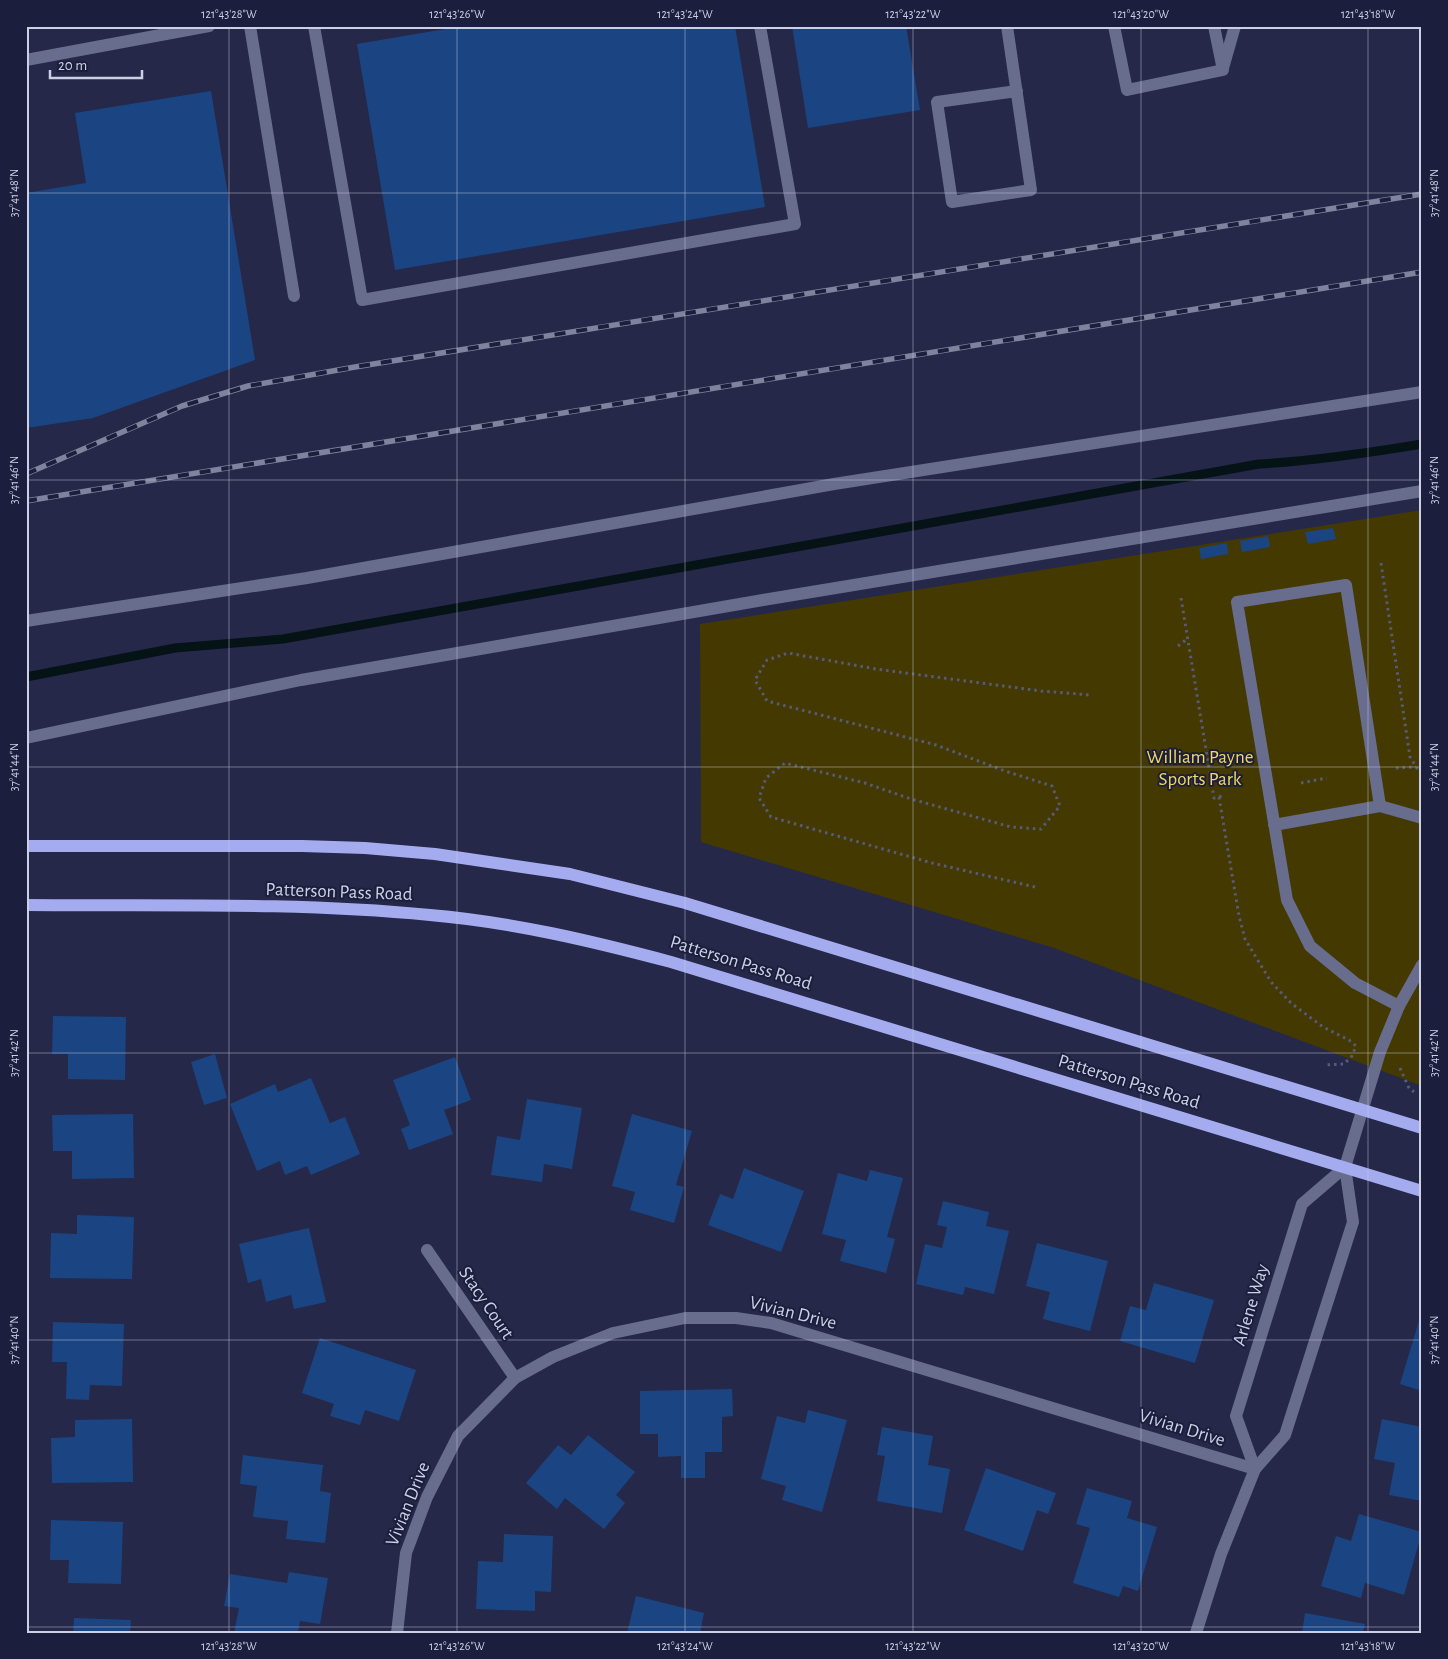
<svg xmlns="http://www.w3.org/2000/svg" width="1448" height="1659" viewBox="0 0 1448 1659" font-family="'Alegreya Sans',sans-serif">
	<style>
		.green { fill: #443900 }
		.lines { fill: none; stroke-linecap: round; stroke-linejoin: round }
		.stream { stroke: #051317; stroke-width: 9 }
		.building { fill: #1b4582 }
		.path { stroke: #585b78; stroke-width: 3; stroke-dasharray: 2.5 4; stroke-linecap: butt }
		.minor { stroke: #686c8d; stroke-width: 12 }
		.major { stroke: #a4acef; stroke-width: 12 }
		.rail-casing { stroke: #80839d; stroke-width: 5.5 }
		.rail { stroke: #1c1e3d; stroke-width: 4; stroke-dasharray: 11; stroke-linecap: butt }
		.ticks { fill: none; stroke: #cdd0e5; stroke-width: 1; stroke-opacity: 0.45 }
		.labels { text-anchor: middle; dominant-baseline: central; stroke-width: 4; stroke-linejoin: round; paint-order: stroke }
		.park-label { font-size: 19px; fill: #f1d95f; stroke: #1c1e3d }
		.street-label { font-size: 19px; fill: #cdd0e5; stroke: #1c1e3d }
		.neatline { fill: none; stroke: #cdd0e5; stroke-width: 2 }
		.ticks-label { font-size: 12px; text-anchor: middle; fill: #cdd0e5 }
	</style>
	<rect width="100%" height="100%" fill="#252848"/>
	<polygon class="green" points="1422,510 1422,1086 1054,948 701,842 700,624"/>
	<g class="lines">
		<path class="stream" d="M26 677 175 648 283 639 1259 464C1314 461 1368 453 1422 444"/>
	</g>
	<g class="building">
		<polygon points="463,26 735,26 765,207 395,270 357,44"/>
		<polygon points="792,26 906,26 920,110 808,128"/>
		<polygon points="1419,26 1422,26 1422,121 1419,122"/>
		<polygon points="211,91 255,360 93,418 26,428 26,193 86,183 75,113"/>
		<polygon points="1333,528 1336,539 1308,544 1305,532"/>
		<polygon points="1268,536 1270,547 1242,552 1240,541"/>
		<polygon points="1227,543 1228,554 1201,559 1199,548"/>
		<polygon points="53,1016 126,1017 125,1080 68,1079 68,1054 52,1054"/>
		<polygon points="215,1054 227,1098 204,1105 191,1062"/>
		<polygon points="455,1057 471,1100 444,1110 453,1134 409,1150 401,1129 410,1125 393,1080"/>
		<polygon points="311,1078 330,1123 345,1117 360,1154 311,1175 307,1166 285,1175 280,1161 257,1171 230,1104 275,1084 278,1092"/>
		<polygon points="527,1099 582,1108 572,1169 544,1164 542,1182 491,1175 497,1136 520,1140"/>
		<polygon points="133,1114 134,1178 72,1179 72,1151 53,1151 52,1115"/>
		<polygon points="632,1114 692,1131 676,1185 684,1187 674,1223 630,1210 635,1192 612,1186"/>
		<polygon points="744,1168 804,1191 781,1252 708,1225 720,1194 733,1199"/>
		<polygon points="870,1170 903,1178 887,1237 895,1239 886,1273 840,1261 846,1240 822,1234 838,1173 867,1181"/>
		<polygon points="943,1201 989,1212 986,1226 1009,1231 994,1294 965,1287 963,1295 916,1284 925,1244 942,1248 947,1227 937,1225"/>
		<polygon points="77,1215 134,1217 132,1279 50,1278 51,1233 77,1234"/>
		<polygon points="309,1228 326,1302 294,1309 291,1295 266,1302 261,1279 248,1283 239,1244"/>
		<polygon points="1037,1243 1108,1261 1090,1331 1043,1319 1050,1292 1026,1286"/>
		<polygon points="1154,1283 1214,1300 1195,1363 1120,1341 1130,1306 1146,1310"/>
		<polygon points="1421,1314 1422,1314 1422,1391 1400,1384"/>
		<polygon points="53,1322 124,1324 122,1386 90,1385 89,1400 66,1399 67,1362 52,1362"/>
		<polygon points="320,1338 416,1370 399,1421 365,1410 360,1425 330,1416 334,1404 302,1393"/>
		<polygon points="732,1389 733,1416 722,1417 722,1452 705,1452 705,1478 681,1478 681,1456 658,1457 658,1434 640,1434 640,1391"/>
		<polygon points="808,1410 847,1420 822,1512 782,1500 786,1486 761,1479 777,1416 805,1423"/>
		<polygon points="132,1419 133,1482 52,1483 51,1438 75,1437 75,1420"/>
		<polygon points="1382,1419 1422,1427 1422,1501 1389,1495 1395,1463 1374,1459"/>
		<polygon points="882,1427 933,1436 928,1465 950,1469 942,1513 877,1501 885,1456 877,1455"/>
		<polygon points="588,1435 635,1472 616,1495 625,1503 604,1529 565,1498 557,1509 526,1483 558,1445 571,1455"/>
		<polygon points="243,1455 323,1465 320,1491 331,1493 325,1543 286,1539 288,1521 253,1517 257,1486 240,1484"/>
		<polygon points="986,1468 1056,1493 1048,1514 1037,1510 1023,1551 964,1530"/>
		<polygon points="1087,1488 1132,1501 1127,1518 1157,1527 1138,1591 1123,1586 1119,1597 1073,1583 1090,1528 1076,1524"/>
		<polygon points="1359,1514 1422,1532 1404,1595 1365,1583 1361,1598 1321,1586 1336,1536 1351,1541"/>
		<polygon points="51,1520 123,1522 121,1584 68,1583 69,1560 50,1560"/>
		<polygon points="504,1534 553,1536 551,1592 535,1591 535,1611 476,1609 478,1561 503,1562"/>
		<polygon points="289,1572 328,1578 320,1624 300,1621 298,1633 234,1633 239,1608 224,1606 230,1574 287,1583"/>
		<polygon points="636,1596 704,1613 700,1633 627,1633"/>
		<polygon points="1305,1613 1365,1624 1363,1633 1302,1633"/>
		<polygon points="74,1618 131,1620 130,1633 73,1633"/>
	</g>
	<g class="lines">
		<g class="path">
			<polyline points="1381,563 1410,757 1418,770 1422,773"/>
			<polyline points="1181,598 1214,798 1222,796"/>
			<polyline points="1178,646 1187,639"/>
			<polyline points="1396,768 1416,767"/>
			<polyline points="1301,783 1327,778"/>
			<polyline points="1219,797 1239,916 1245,939 1271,982 1291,1003 1323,1027 1349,1040 1356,1046 1352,1056 1344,1064 1325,1065"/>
			<polyline points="1035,887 932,863 771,817 759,798 766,778 785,763 865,783 911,799 1011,827 1041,829 1060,806 1052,786 1005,771 936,745 767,701 755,680 767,660 788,653 876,669 1041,691 1090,695"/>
			<polyline points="1400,1068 1409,1088 1414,1092"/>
		</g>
		<g class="minor">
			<polyline points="250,26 294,296"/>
			<polyline points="314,26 362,300 795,224 760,26"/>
			<polyline points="1007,26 1031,190 952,202 937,102 1017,91"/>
			<polyline points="1114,26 1127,90 1223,70 1214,26"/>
			<polyline points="26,60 209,26"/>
			<polyline points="1223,68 1235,26"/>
			<polyline points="26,621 307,578 834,484 1422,392"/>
			<polyline points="26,738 301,680 763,600 1422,491"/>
			<polyline points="1380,806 1422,818"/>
			<polyline points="1399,1006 1422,965"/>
			<polyline points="427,1250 515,1378"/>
			<polyline points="1255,1469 1236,1416 1302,1204 1345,1167"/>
			<polyline points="397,1633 406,1553 427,1497 458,1436 515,1378 553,1357 613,1333 685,1318 736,1318 771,1323 1255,1469"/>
			<polyline points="1196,1633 1221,1554 1255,1469 1285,1435 1353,1222 1345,1167 1380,1052 1399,1006 1355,983 1310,946 1287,900 1237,602 1346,585 1380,806 1274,825"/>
		</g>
		<g class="major">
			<polyline points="26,846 302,846 365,848 435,854 570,874 685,903 1422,1128"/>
			<path d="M26 905C161 906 296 902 430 915 512 922 592 941 671 962L1422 1191"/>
		</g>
		<defs>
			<g id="rail">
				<polyline points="26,474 182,406 248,386 355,367 1422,194"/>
				<polyline points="26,501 1422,272"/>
			</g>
		</defs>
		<use href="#rail" class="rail-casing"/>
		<use href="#rail" class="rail"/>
	</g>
	<path class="ticks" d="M229 26V1633M457 26V1633M685 26V1633M913 26V1633M1141 26V1633M1368 26V1633M26 193H1422M26 480H1422M26 767H1422M26 1053H1422M26 1340H1422M26 1627H1422"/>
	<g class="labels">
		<g class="park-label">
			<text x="1200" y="757">William Payne<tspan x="1200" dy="22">Sports Park</tspan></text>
		</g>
		<g class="street-label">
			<text transform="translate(339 892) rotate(2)">Patterson Pass Road</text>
			<text transform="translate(741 963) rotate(17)">Patterson Pass Road</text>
			<text transform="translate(1129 1082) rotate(17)">Patterson Pass Road</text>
			<text transform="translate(486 1303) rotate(56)">Stacy Court</text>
			<text transform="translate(1251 1305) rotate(-73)">Arlene Way</text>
			<text transform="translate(793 1313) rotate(14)">Vivian Drive</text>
			<text transform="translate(1182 1428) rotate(17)">Vivian Drive</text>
			<text transform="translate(408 1504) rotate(-68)">Vivian Drive</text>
		</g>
	</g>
	<rect width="1448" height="1659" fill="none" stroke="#1c1e3d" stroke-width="55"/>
	<path d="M50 70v8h92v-8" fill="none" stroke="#cdd0e5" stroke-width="2.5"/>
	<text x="58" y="70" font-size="15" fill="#cdd0e5" stroke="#1c1e3d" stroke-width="4" paint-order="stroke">20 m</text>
	<rect x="28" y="28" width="1392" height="1604" class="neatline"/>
	<g class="ticks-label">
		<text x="229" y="18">121°43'28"W</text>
		<text x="457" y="18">121°43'26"W</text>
		<text x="685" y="18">121°43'24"W</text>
		<text x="913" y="18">121°43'22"W</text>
		<text x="1141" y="18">121°43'20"W</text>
		<text x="1368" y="18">121°43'18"W</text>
		<text transform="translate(14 193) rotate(-90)" y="4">37°41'48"N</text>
		<text transform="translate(1434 193) rotate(-90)" y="4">37°41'48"N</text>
		<text transform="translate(14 480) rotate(-90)" y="4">37°41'46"N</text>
		<text transform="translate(1434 480) rotate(-90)" y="4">37°41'46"N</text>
		<text transform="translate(14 767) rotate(-90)" y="4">37°41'44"N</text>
		<text transform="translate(1434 767) rotate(-90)" y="4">37°41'44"N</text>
		<text transform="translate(14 1053) rotate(-90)" y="4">37°41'42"N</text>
		<text transform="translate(1434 1053) rotate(-90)" y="4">37°41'42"N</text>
		<text transform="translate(14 1340) rotate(-90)" y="4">37°41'40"N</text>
		<text transform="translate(1434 1340) rotate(-90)" y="4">37°41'40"N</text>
		<text x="229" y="1650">121°43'28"W</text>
		<text x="457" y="1650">121°43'26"W</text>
		<text x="685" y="1650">121°43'24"W</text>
		<text x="913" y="1650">121°43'22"W</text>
		<text x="1141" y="1650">121°43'20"W</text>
		<text x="1368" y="1650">121°43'18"W</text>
	</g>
</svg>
